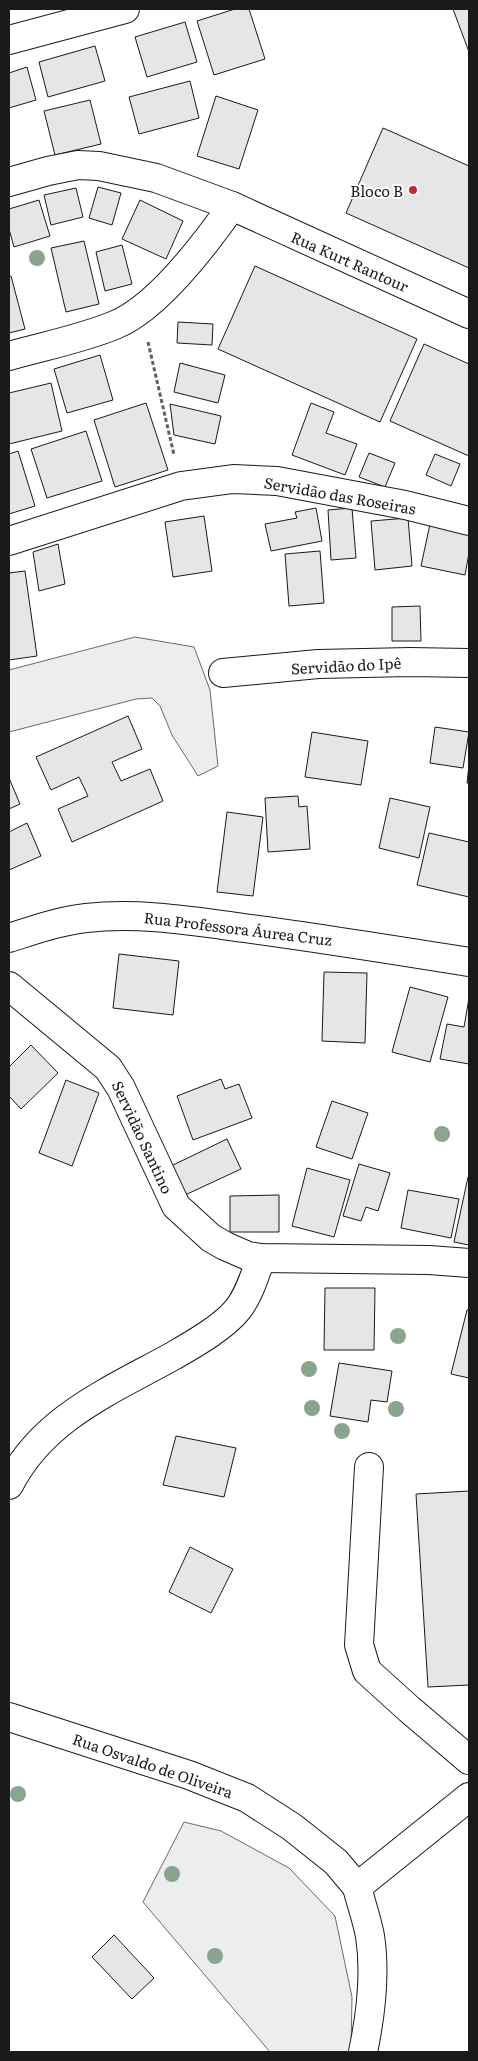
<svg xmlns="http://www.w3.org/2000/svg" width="478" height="2061" viewBox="0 0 478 2061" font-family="Literata,serif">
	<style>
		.green { fill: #ededed; stroke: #6a6a6a }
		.building { fill: #e6e6e6; stroke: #1a1a1a }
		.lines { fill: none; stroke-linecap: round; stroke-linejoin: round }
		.minor-casing { stroke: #1a1a1a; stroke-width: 30 }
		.path { stroke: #5f5f5f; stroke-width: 3; stroke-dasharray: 4 2.5; stroke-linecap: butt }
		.minor { stroke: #fff; stroke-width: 28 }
		.tree { fill: #8aa48f }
		.poi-dot { fill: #c62828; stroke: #fff; stroke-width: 2 }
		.labels { text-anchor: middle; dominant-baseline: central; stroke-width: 4; stroke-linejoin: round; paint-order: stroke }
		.poi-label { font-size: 15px; fill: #1a1a1a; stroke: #fff; text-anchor: end }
		.street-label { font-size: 15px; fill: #1a1a1a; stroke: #fff }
	</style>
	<rect width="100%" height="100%" fill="#fff"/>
	<g class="green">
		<polygon points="135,637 194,647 210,690 218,766 198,776 172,735 160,706 152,698 136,699 9,732 9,670"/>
		<polygon points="184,1822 221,1831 289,1868 335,1916 352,1997 351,2052 270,2052 143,1902"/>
	</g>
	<g class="building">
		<polygon points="235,9 249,9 265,59 214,75 197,21"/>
		<polygon points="453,9 469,9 469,52"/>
		<polygon points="185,22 197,62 147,77 135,37"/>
		<polygon points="95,46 105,81 48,97 39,62"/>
		<polygon points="27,67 36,100 9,108 9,73"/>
		<polygon points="190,81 199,118 139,134 129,97"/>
		<polygon points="216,96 258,110 239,169 197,156"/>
		<polygon points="90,100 101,144 55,155 44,111"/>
		<polygon points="383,128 469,166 469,268 346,213"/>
		<polygon points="98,187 121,193 112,225 89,218"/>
		<polygon points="76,188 83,217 51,225 44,195"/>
		<polygon points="39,200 50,236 14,247 9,229 9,209"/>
		<polygon points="140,200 183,221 166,259 122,239"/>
		<polygon points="84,241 99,304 66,312 51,248"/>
		<polygon points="122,245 132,284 105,291 96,252"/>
		<polygon points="255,266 417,339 380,422 218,349"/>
		<polygon points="11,276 25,329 9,333 9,277"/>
		<polygon points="178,322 213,324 212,345 177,343"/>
		<polygon points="424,344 469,364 469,456 390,421"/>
		<polygon points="100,355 113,400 67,413 54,369"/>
		<polygon points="180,363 225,375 218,403 174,392"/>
		<polygon points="51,383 62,431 9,444 9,393"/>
		<polygon points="146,403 168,470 115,487 94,420"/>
		<polygon points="311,403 334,412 326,433 357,444 345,475 292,455"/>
		<polygon points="170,404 221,416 215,444 174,435"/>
		<polygon points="86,431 102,481 47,498 31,449"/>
		<polygon points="18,451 35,506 9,514 9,454"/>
		<polygon points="369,453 395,463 385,487 359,477"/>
		<polygon points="435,454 460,464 451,486 426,475"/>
		<polygon points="316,508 322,541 271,551 265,524 297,518 295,512"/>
		<polygon points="352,508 356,558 331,560 328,510"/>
		<polygon points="204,516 212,571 173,577 165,522"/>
		<polygon points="408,518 412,566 375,570 371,521"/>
		<polygon points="430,524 469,532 469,553 465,575 421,566"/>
		<polygon points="58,544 65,584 39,591 33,552"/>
		<polygon points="320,551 324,603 289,606 285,554"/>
		<polygon points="25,571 37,656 9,660 9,573"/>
		<polygon points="420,606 421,641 392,641 392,607"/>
		<polygon points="128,716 142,749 112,762 121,781 150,769 163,801 72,842 58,809 88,796 79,777 51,790 36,757"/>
		<polygon points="435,727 469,732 463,768 430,763"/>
		<polygon points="312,732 368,741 361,785 305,777"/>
		<polygon points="469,765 469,783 467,783"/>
		<polygon points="9,778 20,804 9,809"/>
		<polygon points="298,796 299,807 307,806 310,849 268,852 265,798"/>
		<polygon points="390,798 430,807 419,858 379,848"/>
		<polygon points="227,812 263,817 253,896 217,892"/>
		<polygon points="27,823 41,856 9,870 9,832"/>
		<polygon points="429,833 469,842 469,897 417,885"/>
		<polygon points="119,954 179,961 173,1015 113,1008"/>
		<polygon points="324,972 367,973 365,1043 322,1041"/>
		<polygon points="410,987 448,997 430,1062 392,1052"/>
		<polygon points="469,998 469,1064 440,1059 447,1024 464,1027"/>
		<polygon points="31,1045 58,1073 21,1109 9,1096 9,1067"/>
		<polygon points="221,1079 225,1089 239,1084 252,1118 193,1140 177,1096"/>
		<polygon points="66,1080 99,1093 72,1166 39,1153"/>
		<polygon points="332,1101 368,1113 352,1159 316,1147"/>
		<polygon points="227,1139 241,1169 185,1195 171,1166"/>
		<polygon points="359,1164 390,1173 378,1211 366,1207 361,1221 343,1216"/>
		<polygon points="307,1168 350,1180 334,1237 292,1226"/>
		<polygon points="468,1177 469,1177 469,1245 454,1242"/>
		<polygon points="408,1190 459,1199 451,1238 401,1228"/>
		<polygon points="279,1195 279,1232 230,1232 230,1196"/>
		<polygon points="325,1288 375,1288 374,1350 324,1350"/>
		<polygon points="467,1310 469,1310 469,1378 451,1374"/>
		<polygon points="339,1363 392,1371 387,1402 371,1400 368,1422 330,1416"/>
		<polygon points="176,1436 236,1448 224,1497 163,1485"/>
		<polygon points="469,1491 469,1685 428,1687 416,1494"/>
		<polygon points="190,1547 233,1569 211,1613 169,1592"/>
		<polygon points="114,1935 154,1978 132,1999 92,1957"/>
	</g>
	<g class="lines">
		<defs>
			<g id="minor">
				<polyline points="9,40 125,9"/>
				<polyline points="9,182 48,171 78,165 99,166 156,178 232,206 469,314"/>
				<path d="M9 356C44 346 81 339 115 325 157 308 206 243 232 206"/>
				<polyline points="9,541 181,486 233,479 277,481 405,505 469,521"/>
				<polyline points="223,673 318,664 410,662 469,663"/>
				<path d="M9 938C34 930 59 921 86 918 139 912 192 921 244 928 320 938 394 950 469 962"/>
				<polyline points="9,986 108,1068 121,1088 176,1206 211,1238 225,1246 248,1256 261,1258 429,1260 469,1263"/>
				<polyline points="369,1467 359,1645 367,1671 409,1709 469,1760"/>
				<path d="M9 1485C43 1418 110 1391 173 1356 192 1345 224 1327 238 1309 249 1295 255 1275 261 1258"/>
				<polyline points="9,1717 189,1775 247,1798 292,1827 336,1862 357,1887"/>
				<path d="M363 2052C371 2014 376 1975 370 1936 367 1920 361 1903 357 1887L469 1797"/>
			</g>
		</defs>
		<use href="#minor" class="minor-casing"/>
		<polyline class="path" points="148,342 174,455"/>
		<use href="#minor" class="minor"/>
	</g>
	<g class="tree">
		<circle cx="37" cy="258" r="8"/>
		<circle cx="442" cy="1134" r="8"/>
		<circle cx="398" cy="1336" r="8"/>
		<circle cx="309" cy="1369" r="8"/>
		<circle cx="312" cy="1408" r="8"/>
		<circle cx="396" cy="1409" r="8"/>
		<circle cx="342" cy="1431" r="8"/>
		<circle cx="18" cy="1794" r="8"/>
		<circle cx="172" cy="1874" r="8"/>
		<circle cx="215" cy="1956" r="8"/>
	</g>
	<circle class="poi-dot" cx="413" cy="190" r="5"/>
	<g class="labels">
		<g class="poi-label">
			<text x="403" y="190">Bloco B</text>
		</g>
		<g class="street-label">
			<text transform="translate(350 261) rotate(24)">Rua Kurt Rantour</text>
			<text transform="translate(340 495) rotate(10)">Servidão das Roseiras</text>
			<text transform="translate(346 665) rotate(-3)">Servidão do Ipê</text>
			<text transform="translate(238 928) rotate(7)">Rua Professora Áurea Cruz</text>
			<text transform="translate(143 1137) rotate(65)">Servidão Santino</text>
			<text transform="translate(153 1765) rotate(19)">Rua Osvaldo de Oliveira</text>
		</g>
	</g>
	<rect width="478" height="2061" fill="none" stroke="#1a1a1a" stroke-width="20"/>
</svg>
